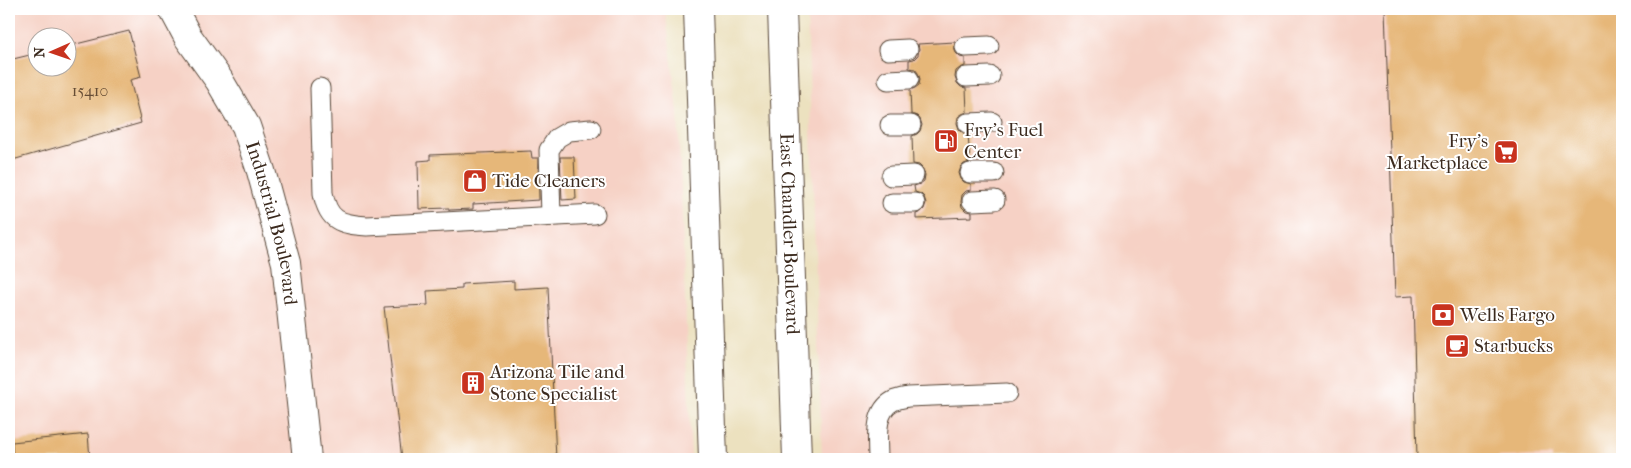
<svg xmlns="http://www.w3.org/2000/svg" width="1631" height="468" viewBox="0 0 1631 468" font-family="'IM FELL French Canon',serif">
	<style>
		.built { fill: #f6d1c5; fill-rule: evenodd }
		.building { fill: #e6b779 }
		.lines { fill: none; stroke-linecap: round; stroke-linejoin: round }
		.service-casing { stroke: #564536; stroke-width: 21 }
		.minor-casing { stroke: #564536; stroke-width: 30 }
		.secondary-casing { stroke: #564536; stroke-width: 30 }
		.service { stroke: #fff; stroke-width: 19 }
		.minor { stroke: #fff; stroke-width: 28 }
		.secondary { stroke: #fff; stroke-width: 28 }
		.labels { text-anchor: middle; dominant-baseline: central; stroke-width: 4; stroke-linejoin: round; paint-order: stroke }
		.number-label { font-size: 16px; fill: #664d35 }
		.poi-label { font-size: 19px; fill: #3b2a1e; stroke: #fff; text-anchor: start }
		.street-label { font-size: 19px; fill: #3b2a1e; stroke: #fff }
	</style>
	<rect width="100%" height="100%" fill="#fff"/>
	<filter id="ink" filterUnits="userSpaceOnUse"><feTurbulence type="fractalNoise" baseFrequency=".02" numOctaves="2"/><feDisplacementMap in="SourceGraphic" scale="10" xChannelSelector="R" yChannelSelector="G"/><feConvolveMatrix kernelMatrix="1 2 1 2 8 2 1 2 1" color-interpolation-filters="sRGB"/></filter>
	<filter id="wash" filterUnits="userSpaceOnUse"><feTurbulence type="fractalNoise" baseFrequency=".0096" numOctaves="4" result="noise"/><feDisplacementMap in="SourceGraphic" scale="20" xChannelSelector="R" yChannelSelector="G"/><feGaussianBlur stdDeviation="1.12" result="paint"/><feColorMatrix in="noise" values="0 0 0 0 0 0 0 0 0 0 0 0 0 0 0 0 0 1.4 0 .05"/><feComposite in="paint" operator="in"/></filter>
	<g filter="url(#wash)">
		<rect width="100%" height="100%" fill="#ece1bf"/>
		<g class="built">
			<path d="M9 9H665L678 111 691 459H9ZM38 38H68V68H38Z"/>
			<polygon points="807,9 1622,9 1622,459 822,459"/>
		</g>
		<g id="blocks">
			<g class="building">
				<polygon points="1385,9 1622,9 1622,459 1552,459 1552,456 1498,457 1499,459 1417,459 1413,296 1395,297"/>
				<polygon points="129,31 141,77 130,80 141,123 9,161 9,60 38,53 38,68 68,68 68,46"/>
				<polygon points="955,42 954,48 956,53 960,57 965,58 965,66 960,68 956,71 955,77 957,83 961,87 966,88 967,112 962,114 958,117 957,123 959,129 963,133 968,134 970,162 964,164 961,167 959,173 961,179 964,182 971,184 971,190 966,191 962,195 961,202 962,207 966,211 972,212 972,217 916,219 916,214 921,212 924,209 926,203 924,197 921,194 915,192 914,186 920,184 924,181 925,175 923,169 919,165 913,164 912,136 917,134 920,131 922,125 920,119 917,116 911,114 910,90 915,88 919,85 920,79 918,73 915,69 909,68 909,60 914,59 918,55 919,49 918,44"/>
				<polygon points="531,151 532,158 538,158 539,200 473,204 473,209 449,210 449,208 419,209 418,161 430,160 430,155"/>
				<polygon points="560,157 574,157 576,199 562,200"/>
				<polygon points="514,281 514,289 548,287 556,459 402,459 384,307 428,305 427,291 462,289 462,284"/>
				<polygon points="88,434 90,459 13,459 12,442"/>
			</g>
		</g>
	</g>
	<g filter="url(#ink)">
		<use href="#blocks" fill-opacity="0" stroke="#564536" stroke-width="1"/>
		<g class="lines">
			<defs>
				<g id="service">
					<polyline points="965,47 989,46"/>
					<polyline points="888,50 908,49"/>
					<polyline points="966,77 990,76"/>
					<polyline points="888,80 909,79"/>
					<path d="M320 88 323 193C328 221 340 224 367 226L595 214"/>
					<polyline points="968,123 992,122"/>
					<polyline points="890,125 911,125"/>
					<polyline points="970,173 994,173"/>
					<polyline points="891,176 914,175"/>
					<polyline points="972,201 995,200"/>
					<polyline points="892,203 915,203"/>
					<polyline points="551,216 549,150 557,138 569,131 591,129"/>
					<path d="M878 459C878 440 873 412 893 401 897 399 903 398 908 397L1007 393"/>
				</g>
				<g id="minor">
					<path id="s1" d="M173 9 188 37 219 80 246 126 261 171 286 263 307 459"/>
				</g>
				<g id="secondary">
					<polyline points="698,9 713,459"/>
					<path id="s2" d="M782 9 797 459"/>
				</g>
			</defs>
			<use href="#service" class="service-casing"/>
			<use href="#minor" class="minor-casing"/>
			<use href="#secondary" class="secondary-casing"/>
			<use href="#service" class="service"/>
			<use href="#minor" class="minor"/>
			<use href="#secondary" class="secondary"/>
		</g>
	</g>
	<defs>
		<symbol id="fuel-square" viewBox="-11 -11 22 22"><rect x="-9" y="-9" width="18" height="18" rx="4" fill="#c8321e" stroke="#fff"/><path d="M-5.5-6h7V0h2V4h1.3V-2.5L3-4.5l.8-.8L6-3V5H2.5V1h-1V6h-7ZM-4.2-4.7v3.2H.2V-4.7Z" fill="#fff"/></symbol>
		<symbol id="supermarket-square" viewBox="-11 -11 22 22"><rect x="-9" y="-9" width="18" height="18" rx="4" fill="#c8321e" stroke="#fff"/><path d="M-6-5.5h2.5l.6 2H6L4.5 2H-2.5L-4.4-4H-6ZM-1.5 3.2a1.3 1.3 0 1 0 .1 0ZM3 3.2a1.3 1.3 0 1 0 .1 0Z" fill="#fff"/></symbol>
		<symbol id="shop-square" viewBox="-11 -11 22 22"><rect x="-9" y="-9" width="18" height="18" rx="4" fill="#c8321e" stroke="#fff"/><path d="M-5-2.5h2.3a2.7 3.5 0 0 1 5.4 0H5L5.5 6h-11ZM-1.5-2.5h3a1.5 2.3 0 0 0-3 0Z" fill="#fff"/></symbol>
		<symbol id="bank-square" viewBox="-11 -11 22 22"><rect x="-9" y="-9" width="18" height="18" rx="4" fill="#c8321e" stroke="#fff"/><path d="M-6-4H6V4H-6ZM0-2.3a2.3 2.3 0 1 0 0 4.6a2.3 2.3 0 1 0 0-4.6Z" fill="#fff"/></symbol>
		<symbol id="cafe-square" viewBox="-11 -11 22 22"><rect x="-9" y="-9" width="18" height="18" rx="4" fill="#c8321e" stroke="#fff"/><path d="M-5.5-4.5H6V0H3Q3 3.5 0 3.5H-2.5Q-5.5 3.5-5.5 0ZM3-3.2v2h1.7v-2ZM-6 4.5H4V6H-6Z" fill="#fff"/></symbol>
		<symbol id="building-square" viewBox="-11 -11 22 22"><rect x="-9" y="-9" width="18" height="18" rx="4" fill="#c8321e" stroke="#fff"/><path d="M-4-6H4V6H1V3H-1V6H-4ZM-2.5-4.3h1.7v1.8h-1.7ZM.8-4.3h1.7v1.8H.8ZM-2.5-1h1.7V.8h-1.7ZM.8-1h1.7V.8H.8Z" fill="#fff"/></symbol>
	</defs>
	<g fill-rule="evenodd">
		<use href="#fuel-square" x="932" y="127" width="28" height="28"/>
		<use href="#supermarket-square" x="1492" y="138" width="28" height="28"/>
		<use href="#shop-square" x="461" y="167" width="28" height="28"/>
		<use href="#bank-square" x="1429" y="301" width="28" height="28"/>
		<use href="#cafe-square" x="1443" y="332" width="28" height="28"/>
		<use href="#building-square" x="459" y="369" width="28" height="28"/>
	</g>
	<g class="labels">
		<g class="number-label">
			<text x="90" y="90">15410</text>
		</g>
		<g class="poi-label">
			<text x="964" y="130">Fry's Fuel<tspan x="964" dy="22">Center</tspan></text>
			<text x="1488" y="141" text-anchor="end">Fry's<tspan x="1488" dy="22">Marketplace</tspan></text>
			<text x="492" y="181">Tide Cleaners</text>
			<text x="1460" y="315">Wells Fargo</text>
			<text x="1474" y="346">Starbucks</text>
			<text x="490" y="372">Arizona Tile and<tspan x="490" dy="22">Stone Specialist</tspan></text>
		</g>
		<g class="street-label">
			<text stroke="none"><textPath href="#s1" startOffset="239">Industrial Boulevard</textPath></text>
			<text stroke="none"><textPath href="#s2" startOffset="225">East Chandler Boulevard</textPath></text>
		</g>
	</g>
	<rect width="1631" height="468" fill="none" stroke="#fff" stroke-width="30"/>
	<g transform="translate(52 52) rotate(268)"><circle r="24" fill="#ffffff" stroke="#b1aaa5"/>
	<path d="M0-4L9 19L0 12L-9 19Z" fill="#c8321e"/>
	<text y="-8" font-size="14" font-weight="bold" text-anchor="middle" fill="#3b2a1e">N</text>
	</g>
</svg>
